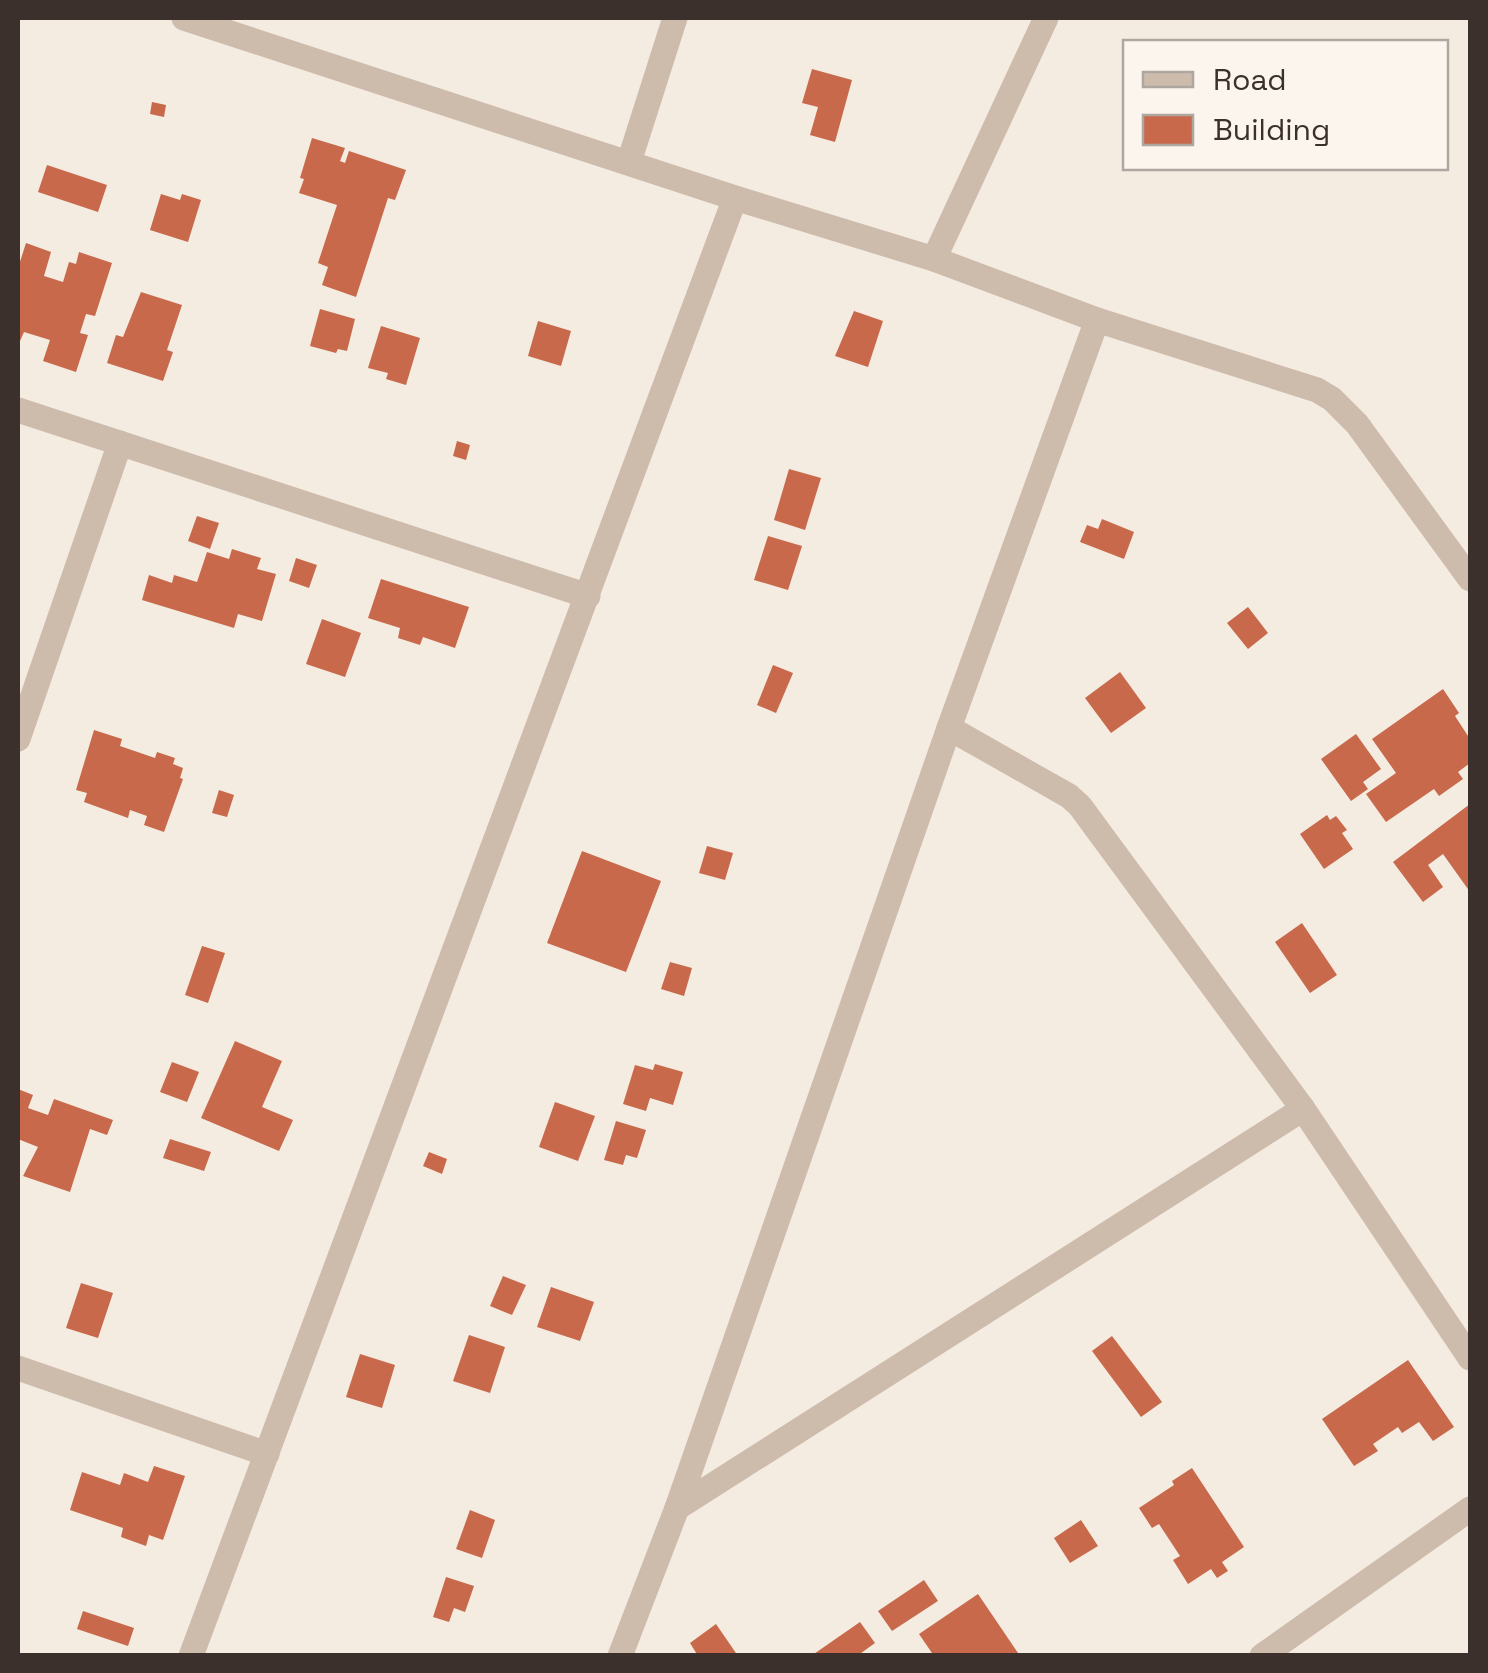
<svg xmlns="http://www.w3.org/2000/svg" width="1488" height="1673" viewBox="0 0 1488 1673" font-family="'Space Grotesk',sans-serif">
	<style>
		.building { fill: #c8694b }
		.lines { fill: none; stroke-linecap: round; stroke-linejoin: round }
		.minor { stroke: #cdbbac; stroke-width: 25 }
	</style>
	<rect width="100%" height="100%" fill="#f4ebe1"/>
	<g class="building">
		<polygon points="812,69 852,80 835,142 810,135 818,107 802,103"/>
		<polygon points="152,102 166,105 164,117 150,114"/>
		<polygon points="312,138 345,148 340,161 345,163 349,151 406,170 395,200 388,198 356,297 322,285 328,267 318,263 337,205 299,193 304,179 300,178"/>
		<polygon points="47,165 107,185 98,212 38,192"/>
		<polygon points="161,194 180,200 182,194 201,200 188,242 150,230"/>
		<polygon points="26,243 51,252 44,276 63,282 69,262 76,264 79,252 112,263 95,316 86,314 80,333 88,335 76,372 43,361 50,340 24,332 20,341 18,340 18,268"/>
		<polygon points="141,292 182,305 167,350 173,352 163,381 107,363 116,335 123,337"/>
		<polygon points="320,309 355,319 347,351 338,349 336,353 310,346"/>
		<polygon points="854,311 883,321 868,367 835,356"/>
		<polygon points="538,321 571,331 561,366 528,356"/>
		<polygon points="381,326 420,338 406,385 386,379 388,373 368,368"/>
		<polygon points="457,441 470,445 466,460 453,456"/>
		<polygon points="789,469 821,478 805,530 774,520"/>
		<polygon points="197,516 219,523 210,549 188,541"/>
		<polygon points="1102,519 1134,532 1124,559 1080,542 1087,525 1098,529"/>
		<polygon points="768,536 802,546 788,590 754,580"/>
		<polygon points="232,549 261,558 257,569 276,574 262,621 238,614 234,628 142,600 149,575 172,583 174,575 197,582 207,552 229,559"/>
		<polygon points="296,558 317,565 309,588 289,581"/>
		<polygon points="381,579 469,607 455,648 423,637 420,645 398,638 400,628 368,618"/>
		<polygon points="1248,607 1268,633 1248,649 1227,623"/>
		<polygon points="322,619 361,633 345,677 306,664"/>
		<polygon points="773,665 793,673 776,713 757,705"/>
		<polygon points="1120,672 1146,708 1111,733 1085,698"/>
		<polygon points="1443,689 1459,713 1455,716 1470,739 1470,763 1458,772 1463,779 1439,796 1434,789 1386,822 1366,794 1396,773 1372,739"/>
		<polygon points="94,730 122,739 120,746 155,758 157,752 175,758 173,764 183,768 180,778 183,779 164,832 144,825 147,816 130,810 128,818 84,802 87,793 76,790"/>
		<polygon points="1356,734 1381,769 1363,782 1368,789 1351,801 1321,759"/>
		<polygon points="219,790 234,795 227,817 212,813"/>
		<polygon points="1470,804 1470,892 1443,854 1428,865 1443,887 1423,902 1393,862"/>
		<polygon points="1327,815 1330,820 1336,816 1347,830 1342,833 1353,849 1324,869 1300,834"/>
		<polygon points="707,846 733,853 725,880 699,873"/>
		<polygon points="582,851 661,881 626,972 547,943"/>
		<polygon points="1302,923 1337,975 1310,993 1275,942"/>
		<polygon points="202,946 225,953 208,1003 185,995"/>
		<polygon points="670,962 692,968 684,996 661,989"/>
		<polygon points="235,1041 282,1061 262,1107 293,1120 279,1151 201,1118"/>
		<polygon points="172,1062 199,1072 187,1102 160,1092"/>
		<polygon points="655,1064 683,1072 673,1105 650,1098 646,1111 623,1104 635,1065 653,1070"/>
		<polygon points="18,1089 33,1095 28,1108 48,1115 54,1099 113,1120 107,1135 90,1129 70,1192 23,1176 38,1147 18,1139"/>
		<polygon points="555,1102 595,1116 578,1161 539,1147"/>
		<polygon points="616,1121 646,1130 637,1158 626,1155 623,1165 604,1160"/>
		<polygon points="170,1139 211,1152 204,1171 163,1158"/>
		<polygon points="429,1152 447,1159 442,1174 423,1166"/>
		<polygon points="503,1276 526,1285 512,1315 490,1306"/>
		<polygon points="81,1283 113,1293 98,1338 66,1328"/>
		<polygon points="551,1287 594,1302 580,1341 537,1327"/>
		<polygon points="469,1335 505,1347 490,1393 453,1381"/>
		<polygon points="1112,1336 1162,1402 1141,1417 1092,1351"/>
		<polygon points="360,1354 395,1365 382,1408 346,1397"/>
		<polygon points="1408,1360 1454,1427 1433,1441 1419,1422 1402,1433 1398,1427 1373,1444 1378,1451 1354,1466 1322,1419"/>
		<polygon points="154,1466 185,1476 163,1540 149,1535 146,1546 121,1537 123,1528 70,1510 82,1472 120,1485 124,1473 148,1482"/>
		<polygon points="1192,1468 1244,1547 1222,1562 1228,1571 1217,1578 1211,1569 1188,1584 1173,1560 1180,1556 1159,1524 1152,1528 1139,1508 1174,1485 1172,1481"/>
		<polygon points="470,1510 495,1520 482,1558 456,1549"/>
		<polygon points="1081,1520 1098,1546 1070,1563 1054,1538"/>
		<polygon points="446,1577 474,1586 465,1612 454,1608 449,1622 433,1617"/>
		<polygon points="924,1580 938,1601 892,1631 878,1611"/>
		<polygon points="978,1594 1020,1656 934,1656 919,1634"/>
		<polygon points="83,1611 134,1628 128,1646 77,1629"/>
		<polygon points="860,1622 875,1643 857,1656 811,1656"/>
		<polygon points="716,1624 738,1656 698,1656 690,1643"/>
	</g>
	<g class="lines">
		<g class="minor">
			<polyline points="184,18 735,198 934,259 1097,320 1317,390 1332,399 1357,424 1470,579"/>
			<polyline points="629,162 675,18"/>
			<polyline points="934,259 1046,18"/>
			<polyline points="18,410 588,596"/>
			<polyline points="949,728 1069,796 1080,806 1303,1109 1470,1358"/>
			<polyline points="18,739 120,443"/>
			<polyline points="18,1368 267,1454"/>
			<polyline points="677,1508 1303,1109"/>
			<polyline points="191,1656 735,198"/>
			<polyline points="620,1656 677,1508 949,728 1097,320"/>
			<polyline points="1262,1656 1470,1509"/>
		</g>
	</g>
	<rect width="1488" height="1673" fill="none" stroke="#3b302b" stroke-width="40"/>
	<rect x="1123" y="40" width="325" height="130" fill="#fbf5ee" stroke="#aea6a0" stroke-width="2.5"/>
	<rect x="1143" y="72" width="50" height="15" fill="#cdbbac" stroke="#aea6a0" stroke-width="2.5"/>
	<text x="1213" y="90" font-size="30" fill="#3b302b">Road</text>
	<rect x="1143" y="115" width="50" height="30" fill="#c8694b" stroke="#aea6a0" stroke-width="2.5"/>
	<text x="1213" y="140" font-size="30" fill="#3b302b">Building</text>
</svg>
